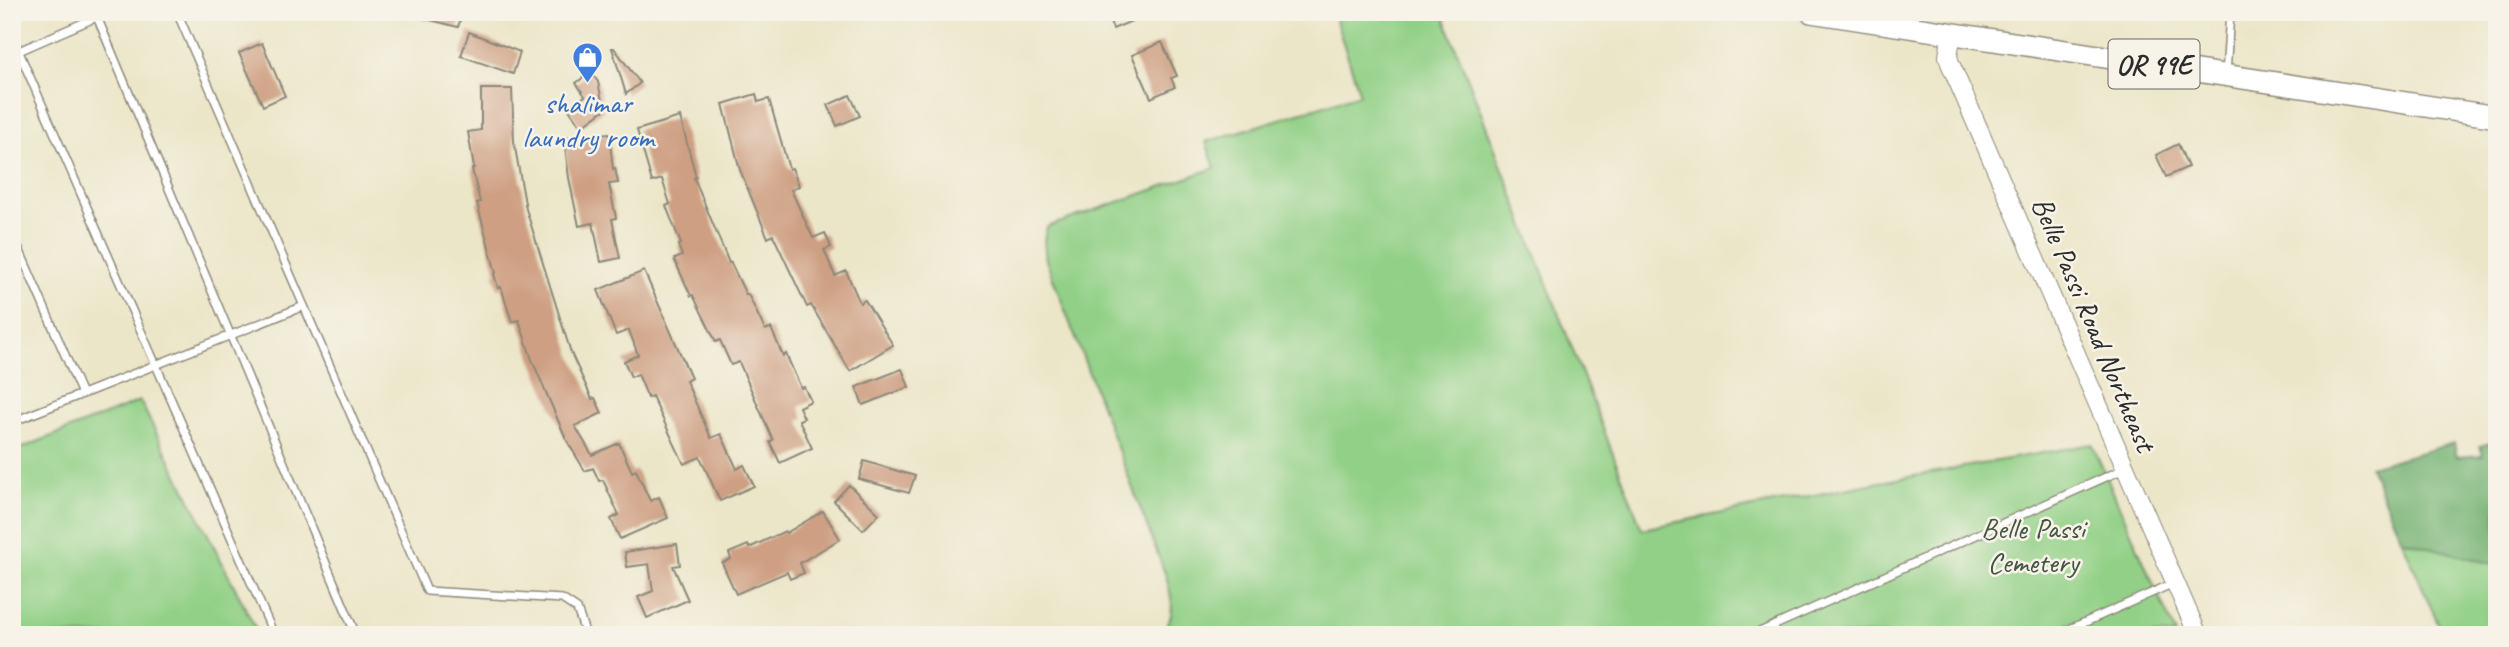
<svg xmlns="http://www.w3.org/2000/svg" width="2509" height="647" viewBox="0 0 2509 647" font-family="Caveat,sans-serif">
	<style>
		.green { fill: #91d086; stroke: #5e7e58; stroke-width: 2 }
		.forest { fill: #74b273; stroke: #506e4f; stroke-width: 2 }
		.building { fill: #ce9f82 }
		.lines { fill: none; stroke-linecap: round; stroke-linejoin: round }
		.service-casing { stroke: #8c887a; stroke-width: 10 }
		.tertiary-casing { stroke: #8c887a; stroke-width: 20 }
		.primary-casing { stroke: #8c887a; stroke-width: 24 }
		.service { stroke: #fff; stroke-width: 7 }
		.tertiary { stroke: #fff; stroke-width: 18 }
		.primary { stroke: #fff; stroke-width: 21 }
		.labels { text-anchor: middle; dominant-baseline: central; stroke-width: 5; stroke-linejoin: round; paint-order: stroke }
		.shield { fill: #f7f3e8; stroke: #686764; stroke-width: 2 }
		.shield-label { font-size: 28px; font-weight: bold; fill: #2b2b2b }
		.shop-label { font-size: 30px; fill: #366cbe; stroke: #f7f3e8 }
		.street-label { font-size: 30px; fill: #2b2b2b; stroke: #f7f3e8 }
		.park-label { font-size: 30px; fill: #445442; stroke: #f7f3e8 }
	</style>
	<rect width="100%" height="100%" fill="#f7f3e8"/>
	<filter id="ink" filterUnits="userSpaceOnUse"><feTurbulence type="fractalNoise" baseFrequency=".0143" numOctaves="2"/><feDisplacementMap in="SourceGraphic" scale="14" xChannelSelector="R" yChannelSelector="G"/><feConvolveMatrix kernelMatrix="1 2 1 2 8 2 1 2 1" color-interpolation-filters="sRGB"/></filter>
	<filter id="wash" filterUnits="userSpaceOnUse"><feTurbulence type="fractalNoise" baseFrequency=".00686" numOctaves="4" result="noise"/><feDisplacementMap in="SourceGraphic" scale="28" xChannelSelector="R" yChannelSelector="G"/><feGaussianBlur stdDeviation="1.57" result="paint"/><feColorMatrix in="noise" values="0 0 0 0 0 0 0 0 0 0 0 0 0 0 0 0 0 1.4 0 .05"/><feComposite in="paint" operator="in"/></filter>
	<g filter="url(#wash)">
		<rect width="100%" height="100%" fill="#ece6c9"/>
		<g class="green">
			<path d="M1333 12H1442L1642 529 1875 483 2092 444 2176 635H1159C1178 618 1172 597 1166 576L1046 260 1044 240 1047 227 1215 168 1206 142 1360 94Z"/>
			<polygon points="140,401 259,635 12,635 12,452"/>
			<polygon points="2402,540 2497,565 2497,635 2443,635"/>
		</g>
		<polygon class="forest" points="2497,441 2497,565 2402,540 2370,467 2454,443 2457,457 2483,455 2480,446"/>
		<g id="blocks">
			<g class="building">
				<polygon points="419,12 463,12 458,27 419,17"/>
				<polygon points="1106,12 1153,12 1113,29"/>
				<polygon points="469,32 520,52 513,74 461,56"/>
				<polygon points="1162,42 1177,76 1171,78 1175,87 1151,98 1132,55"/>
				<polygon points="262,43 285,96 263,106 239,53"/>
				<polygon points="612,48 614,48 640,83 626,94"/>
				<polygon points="591,72 598,82 604,110 581,127 568,108 585,96 576,83"/>
				<polygon points="481,89 512,89 514,142 526,209 571,353 592,399 595,398 602,413 575,426 592,455 619,443 632,472 636,470 650,501 659,497 668,518 620,539 611,519 619,515 603,480 599,481 593,468 585,471 566,439 532,360 519,320 512,322 501,287 498,288 494,274 496,273 477,203 480,202 472,169 474,168 468,132 481,130"/>
				<polygon points="756,94 758,102 769,99 789,169 792,168 799,186 791,190 813,238 825,233 831,247 824,250 835,276 846,271 860,303 865,300 893,345 850,371 811,305 807,307 773,235 768,238 740,170 723,104"/>
				<polygon points="850,95 860,116 837,126 828,105"/>
				<polygon points="680,117 696,177 694,178 729,263 731,263 746,295 748,294 765,330 771,328 783,356 786,354 801,388 804,387 811,401 799,407 804,418 799,420 812,448 780,463 770,442 773,440 739,362 731,365 720,340 716,342 693,295 691,296 674,259 682,256 678,245 681,244 666,206 670,204 662,179 652,182 637,130"/>
				<polygon points="609,133 613,169 615,168 618,183 609,184 616,218 612,219 620,258 601,262 593,223 579,226 569,178 564,138"/>
				<polygon points="2178,144 2188,167 2166,177 2156,155"/>
				<polygon points="644,271 691,378 686,381 711,438 721,434 737,469 744,465 754,486 720,501 700,457 684,464 652,396 648,398 638,374 631,377 624,361 638,355 629,330 616,335 598,290"/>
				<polygon points="902,369 909,387 863,405 856,387"/>
				<polygon points="864,461 915,476 909,493 859,479"/>
				<polygon points="849,485 879,514 863,530 834,501"/>
				<polygon points="823,511 840,539 800,563 804,573 790,579 787,572 736,594 722,563 731,559 729,553 748,545 749,548 785,531 786,533"/>
				<polygon points="677,544 680,565 673,566 688,600 647,618 638,597 653,591 649,564 627,567 625,552"/>
			</g>
		</g>
	</g>
	<g filter="url(#ink)">
		<use href="#blocks" fill-opacity="0" stroke="#8c887a" stroke-width="2"/>
		<g class="lines">
			<defs>
				<g id="service">
					<polyline points="95,12 356,635"/>
					<polyline points="177,12 427,591 562,599 577,609 586,635"/>
					<polyline points="12,36 274,635"/>
					<polyline points="12,54 108,12"/>
					<polyline points="2226,75 2230,12"/>
					<polyline points="12,233 82,394"/>
					<polyline points="12,422 304,306"/>
					<polyline points="1753,635 2126,468"/>
					<polyline points="2056,635 2174,583"/>
				</g>
				<polyline id="tertiary" points="1952,34 1948,56 1950,63 2198,635"/>
				<polyline id="primary" points="1811,12 2497,117"/>
			</defs>
			<use href="#service" class="service-casing"/>
			<use href="#tertiary" class="tertiary-casing"/>
			<use href="#primary" class="primary-casing"/>
			<use href="#service" class="service"/>
			<use href="#tertiary" class="tertiary"/>
			<use href="#primary" class="primary"/>
		</g>
	</g>
	<defs>
		<symbol id="shop-pin" viewBox="-11 -11 22 30"><path d="M0 17L-7.5 6A9.5 9.5 0 1 1 7.5 6Z" fill="#3f7fe0" stroke="#f7f3e8"/><path d="M-5-2.5h2.3a2.7 3.5 0 0 1 5.4 0H5L5.5 6h-11ZM-1.5-2.5h3a1.5 2.3 0 0 0-3 0Z" fill="#fff"/></symbol>
	</defs>
	<g fill-rule="evenodd">
		<use href="#shop-pin" x="570" y="40" width="35" height="47"/>
	</g>
	<g class="labels">
		<rect class="shield" x="2108.5" y="39.5" width="91" height="49" rx="5"/>
		<g class="shield-label">
			<text x="2154" y="64">OR 99E</text>
		</g>
		<g class="shop-label">
			<text x="588" y="103">shalimar<tspan x="588" dy="34">laundry room</tspan></text>
		</g>
		<g class="street-label">
			<text transform="translate(2094 324) rotate(67)">Belle Passi Road Northeast</text>
		</g>
		<g class="park-label">
			<text x="2033" y="528">Belle Passi<tspan x="2033" dy="34">Cemetery</tspan></text>
		</g>
	</g>
	<rect width="2509" height="647" fill="none" stroke="#f7f3e8" stroke-width="42"/>
</svg>
